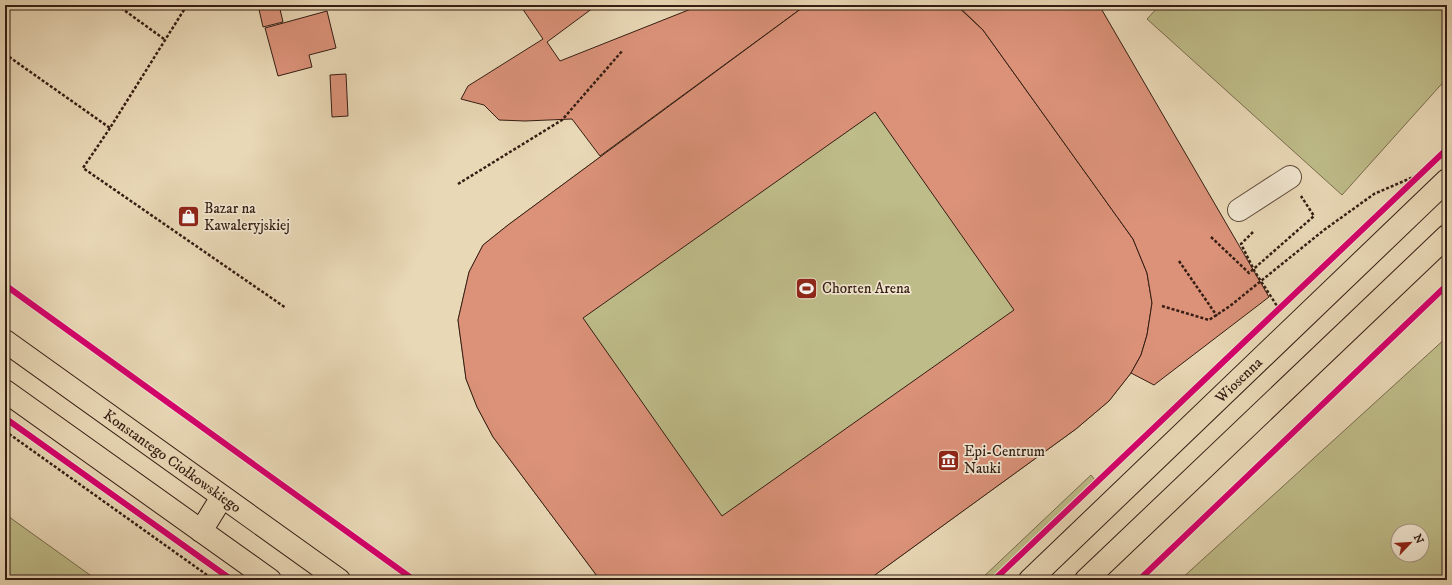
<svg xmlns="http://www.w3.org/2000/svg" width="1452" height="585" viewBox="0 0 1452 585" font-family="'IM FELL DW Pica',serif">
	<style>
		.green { fill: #bebc89; stroke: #7a6c4e; fill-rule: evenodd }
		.building { fill: #db9279; stroke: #351d13; fill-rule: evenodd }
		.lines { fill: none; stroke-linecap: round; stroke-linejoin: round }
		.minor-casing { stroke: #624c3c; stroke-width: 24 }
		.major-casing { stroke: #351d13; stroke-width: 24 }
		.path { stroke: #351d13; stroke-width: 2.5; stroke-dasharray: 3 2; stroke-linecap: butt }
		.minor { stroke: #f1e6d0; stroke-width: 22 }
		.major { stroke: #e9d8b6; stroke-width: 22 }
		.cycleway-casing { stroke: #f1e6d0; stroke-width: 8 }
		.cycleway { stroke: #d6006c; stroke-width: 6 }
		.labels { text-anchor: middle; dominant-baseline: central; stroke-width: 3.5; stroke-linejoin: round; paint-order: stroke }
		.poi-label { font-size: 15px; fill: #351d13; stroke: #f1e6d0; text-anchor: start }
		.street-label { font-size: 15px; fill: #351d13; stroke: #f1e6d0 }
	</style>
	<rect width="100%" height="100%" fill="#e9d8b6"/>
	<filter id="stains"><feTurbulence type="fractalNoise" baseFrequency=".005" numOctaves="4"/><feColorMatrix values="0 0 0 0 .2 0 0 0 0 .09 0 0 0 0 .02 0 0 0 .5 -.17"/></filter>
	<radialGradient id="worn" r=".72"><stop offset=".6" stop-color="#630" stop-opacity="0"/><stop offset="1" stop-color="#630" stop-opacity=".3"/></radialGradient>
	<g class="green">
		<polygon points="806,5 956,5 983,30 1131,373 1109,401 1076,429 868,580 600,580 493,437 477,407 466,379 458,320 469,272 483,245 508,225"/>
		<polygon points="1160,5 1447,5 1447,78 1342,195 1147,19"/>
		<path d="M1447 337V580H1180ZM1398 531H1422V555H1398Z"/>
		<polygon points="1091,475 1095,480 990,580 980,580"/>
		<polygon points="5,514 97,580 5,580"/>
	</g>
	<g class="building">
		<polygon points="258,5 279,5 283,22 263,27"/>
		<polygon points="520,5 597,5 547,42 560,61 701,5 806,5 600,156 572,119 525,121 499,120 484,105 461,99 468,86 543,39"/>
		<path d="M806 5H956L983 30 1133 239 1147 273 1152 303 1147 335 1141 355 1131 373 1109 401 1076 429 868 580H600L493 437 477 407 466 379 458 320 469 272 483 245 508 225ZM875 112 1014 310 722 516 583 318Z"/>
		<polygon points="957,5 1099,5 1269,297 1154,385 1131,373 1141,355 1147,335 1152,303 1147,273 1133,239 983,30"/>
		<polygon points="327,11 336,48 309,55 312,67 278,76 265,28"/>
		<polygon points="346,74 348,116 332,117 330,75"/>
	</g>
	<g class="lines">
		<defs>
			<polyline id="minor" points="1239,210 1290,177"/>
			<g id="major">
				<path id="s1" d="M5 341 339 580"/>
				<polyline points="5,391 270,580"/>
				<polyline points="201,531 222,497"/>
				<path id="s2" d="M1030 580 1447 180"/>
				<polyline points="1086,580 1447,236"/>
			</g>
		</defs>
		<use href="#minor" class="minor-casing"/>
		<use href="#major" class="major-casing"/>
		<g class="path">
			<polyline points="117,5 164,39"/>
			<polyline points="5,54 110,128 187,5"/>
			<polyline points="110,128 83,168 286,308"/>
			<polyline points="458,184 562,120 623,50"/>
			<polyline points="1253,232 1241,244 1255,272 1279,309"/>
			<polyline points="1211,237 1249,273 1314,216 1301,196"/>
			<polyline points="1179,261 1217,316"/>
			<polyline points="1162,306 1209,320 1230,306 1324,230 1374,194 1420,174"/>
			<polyline points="5,431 214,580"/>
		</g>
		<use href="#minor" class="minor"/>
		<use href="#major" class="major"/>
		<defs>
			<g id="cycleway">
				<polyline points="5,285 414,580"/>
				<polyline points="5,418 232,580"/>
				<polyline points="994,580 1447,149"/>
				<polyline points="1139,580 1447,285"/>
			</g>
		</defs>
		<use href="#cycleway" class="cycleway-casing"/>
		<use href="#cycleway" class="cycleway"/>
	</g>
	<defs>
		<symbol id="shop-square" viewBox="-11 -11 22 22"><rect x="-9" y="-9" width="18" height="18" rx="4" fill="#8f2418" stroke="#f1e6d0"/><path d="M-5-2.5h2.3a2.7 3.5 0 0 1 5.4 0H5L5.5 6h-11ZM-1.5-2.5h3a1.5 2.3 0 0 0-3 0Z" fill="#fff"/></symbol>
		<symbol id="stadium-square" viewBox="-11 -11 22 22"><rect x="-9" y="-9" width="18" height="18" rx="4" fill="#8f2418" stroke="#f1e6d0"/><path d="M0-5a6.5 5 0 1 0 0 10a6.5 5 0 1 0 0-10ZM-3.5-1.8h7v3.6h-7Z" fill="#fff"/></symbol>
		<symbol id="museum-square" viewBox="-11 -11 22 22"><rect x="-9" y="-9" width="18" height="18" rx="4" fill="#8f2418" stroke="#f1e6d0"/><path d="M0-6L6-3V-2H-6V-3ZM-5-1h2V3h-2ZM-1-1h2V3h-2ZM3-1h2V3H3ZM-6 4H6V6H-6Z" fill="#fff"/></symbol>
	</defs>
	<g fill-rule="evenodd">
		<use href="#shop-square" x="176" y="204" width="25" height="25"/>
		<use href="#stadium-square" x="794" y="276" width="25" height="25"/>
		<use href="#museum-square" x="936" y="448" width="25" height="25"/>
	</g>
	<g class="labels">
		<g class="poi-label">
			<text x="204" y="208">Bazar na<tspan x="204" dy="17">Kawaleryjskiej</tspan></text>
			<text x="822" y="288">Chorten Arena</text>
			<text x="964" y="451">Epi-Centrum<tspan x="964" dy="17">Nauki</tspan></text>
		</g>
		<g class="street-label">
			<text stroke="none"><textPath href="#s2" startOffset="289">Wiosenna</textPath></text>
			<text stroke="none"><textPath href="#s1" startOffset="206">Konstantego Ciołkowskiego</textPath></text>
		</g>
	</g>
	<rect width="1452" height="585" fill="none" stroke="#e9d8b6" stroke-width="20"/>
	<rect x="6" y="6" width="1440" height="573" fill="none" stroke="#351d13" stroke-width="2"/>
	<rect x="10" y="10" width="1432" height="565" fill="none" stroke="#351d13"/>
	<g transform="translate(1410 543) rotate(65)"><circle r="19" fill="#f1e6d0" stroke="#a69684"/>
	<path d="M0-3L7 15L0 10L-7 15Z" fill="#8f2418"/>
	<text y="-6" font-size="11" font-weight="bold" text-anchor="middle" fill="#351d13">N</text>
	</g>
	<rect width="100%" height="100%" filter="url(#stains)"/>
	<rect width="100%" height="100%" fill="url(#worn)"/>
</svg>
